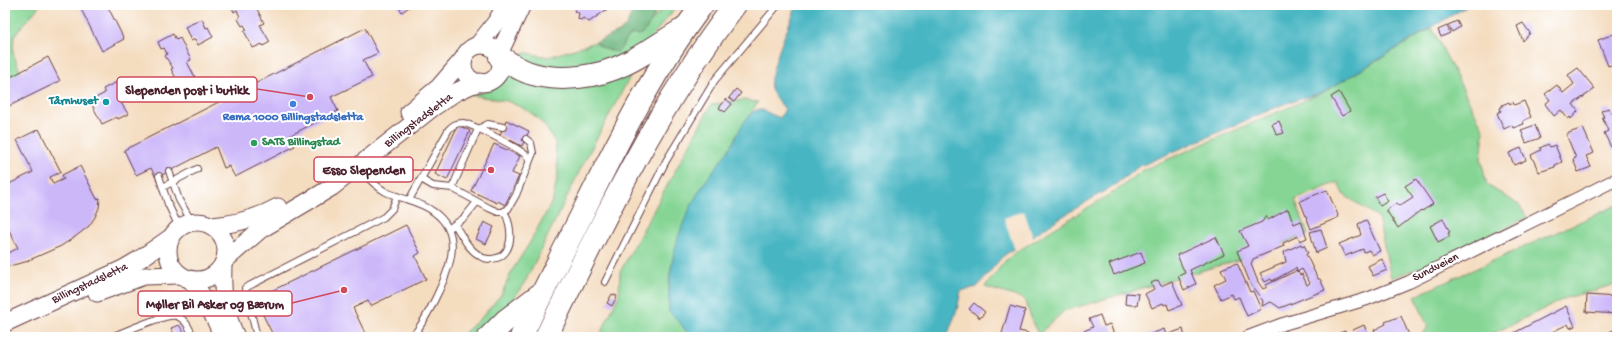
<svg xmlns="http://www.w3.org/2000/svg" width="1622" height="342" viewBox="0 0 1622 342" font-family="'Gochi Hand',sans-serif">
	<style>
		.green { fill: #86d595; stroke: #687a60 }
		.forest { fill: #6cb67e; stroke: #5b6a54 }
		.water { fill: #47b5c2; stroke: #486a76 }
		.pier { fill: #f4dcbf }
		.building { fill: #ccb7f9 }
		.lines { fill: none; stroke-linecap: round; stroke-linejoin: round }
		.lane-casing { stroke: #643b41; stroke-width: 8 }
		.street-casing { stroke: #643b41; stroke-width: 14 }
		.secondary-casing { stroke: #643b41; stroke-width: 19 }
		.highway-casing { stroke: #643b41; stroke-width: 24 }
		.lane { stroke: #fff; stroke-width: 6 }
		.street { stroke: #fff; stroke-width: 12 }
		.secondary { stroke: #fff; stroke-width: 17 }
		.highway { stroke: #fff; stroke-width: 22 }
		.culture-dot { fill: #0f9aa8; stroke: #fff; stroke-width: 1.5 }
		.shop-dot { fill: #3f7fe0; stroke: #fff; stroke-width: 1.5 }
		.leisure-dot { fill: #2e9e5b; stroke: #fff; stroke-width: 1.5 }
		.labels { text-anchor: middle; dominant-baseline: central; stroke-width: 4; stroke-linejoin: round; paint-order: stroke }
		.culture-label { font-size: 12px; font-weight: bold; fill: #0d838f; stroke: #fff; text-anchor: end }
		.shop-label { font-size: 12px; font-weight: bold; fill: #366cbe; stroke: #fff }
		.street-label { font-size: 12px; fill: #4a1f2b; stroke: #fff }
		.leisure-label { font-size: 12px; font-weight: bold; fill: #27864d; stroke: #fff; text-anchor: start }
		.leader { fill: none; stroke: #d1495b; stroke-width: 1.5 }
		.callout-dot { fill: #d1495b; stroke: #fff; stroke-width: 1.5 }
		.callout { fill: #fff; stroke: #d1495b; stroke-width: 1.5 }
		.callout-label { font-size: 13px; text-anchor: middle; font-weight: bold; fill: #4a1f2b }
	</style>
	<rect width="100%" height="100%" fill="#fff"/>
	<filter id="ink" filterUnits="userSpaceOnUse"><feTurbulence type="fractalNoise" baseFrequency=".025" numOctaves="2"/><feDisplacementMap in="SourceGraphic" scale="8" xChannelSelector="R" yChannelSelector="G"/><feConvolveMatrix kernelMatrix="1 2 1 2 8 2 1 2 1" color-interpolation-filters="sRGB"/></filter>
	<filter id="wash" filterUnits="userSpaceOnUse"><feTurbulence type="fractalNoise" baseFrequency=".012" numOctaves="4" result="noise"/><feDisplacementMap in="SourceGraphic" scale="16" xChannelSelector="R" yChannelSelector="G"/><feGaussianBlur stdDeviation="0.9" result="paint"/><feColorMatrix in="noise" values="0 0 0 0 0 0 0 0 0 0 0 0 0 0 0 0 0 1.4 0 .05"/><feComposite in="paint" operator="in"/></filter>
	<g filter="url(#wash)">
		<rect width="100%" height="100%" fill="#f4dcbf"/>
		<g class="green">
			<polygon points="5,5 40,5 14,36 13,53 22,76 5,84"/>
			<path d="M668 5H678L648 41 625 58 565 71 521 60 517 54 526 53 549 57 596 42 598 45 610 51 620 49C624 35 642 27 654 20V17Z"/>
			<polygon points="1432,28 1484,131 1481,160 1487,185 1518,204 1527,217 1460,253 1391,278 1378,217 1343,194 1338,182 1295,200 1308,234 1248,257 1064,311 1038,335 1024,299 985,287 1005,261 1016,252 1120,188 1143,170 1324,92"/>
			<path d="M634 69 583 164 526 280 509 306 479 337H460L481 318 501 295 513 269 529 244 553 200 558 173 555 142 545 126 534 115 521 107 507 101 471 95C490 90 495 90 509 73Z"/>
			<path d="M743 100 758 102 730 147 674 256C668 274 668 294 669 312L678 319 690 337H599L619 295 620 272 711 105Z"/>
			<polygon points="1617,205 1617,284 1566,298 1486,337 1421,337 1428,327 1415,296"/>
		</g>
		<path class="forest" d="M635 5H658C652 18 652 25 640 35 624 32 626 43 618 52 610 51 601 48 596 42L619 32 627 25Z"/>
		<path class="water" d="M797 5H1469L1324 92 1284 104 1138 167 1116 184 1050 224 1002 257 977 287 961 291 957 310 947 337H690L678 320 669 312C667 267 677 227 701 188 710 174 722 160 731 146 737 135 747 111 760 109L780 118 785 109C780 103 773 96 771 88 767 75 791 20 797 5Z"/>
		<polygon class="pier" points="1024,211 1033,238 1015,250 1004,218"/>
		<g id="blocks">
			<g class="building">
				<polygon points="79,5 107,5 124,39 102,51"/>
				<polygon points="231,5 255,5 264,23 260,25 270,42 263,46 262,44 253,48 244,31 247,30 244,25 242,26 238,19 240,17 237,10 234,12"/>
				<polygon points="397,5 412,5 402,12"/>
				<polygon points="578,5 613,5 589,22 583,18 581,20 578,19 579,13 574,11"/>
				<polygon points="202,19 206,28 208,27 213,37 198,45 195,39 191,41 185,27"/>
				<polygon points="1457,21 1460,27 1452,32 1448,25"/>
				<polygon points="1523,23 1530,33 1523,41 1517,26"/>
				<polygon points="1447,26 1450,33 1441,37 1438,30"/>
				<polygon points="365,28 378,53 363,60 372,77 331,97 338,111 289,136 295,146 235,177 229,166 224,168 216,147 156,178 151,168 136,175 124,150"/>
				<polygon points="173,34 176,40 180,38 191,60 187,62 196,79 180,85 171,69 173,68 165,56 167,54 164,48 161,49 158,42"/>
				<polygon points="1614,34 1617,42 1617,66 1615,67 1614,64 1608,66 1598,40"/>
				<polygon points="48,57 60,81 5,108 5,80"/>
				<polygon points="1578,68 1595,89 1573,104 1578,111 1571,119 1570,117 1568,119 1561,110 1554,116 1545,104 1550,100 1545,94 1557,85 1563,93 1574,84 1568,75"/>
				<polygon points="119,81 127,96 120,101 128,114 118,119 117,117 102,124 90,101 105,93 103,89"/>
				<polygon points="736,89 741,93 734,102 729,98"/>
				<polygon points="1339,92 1350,111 1342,116 1331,97"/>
				<polygon points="726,99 732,104 725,112 719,108"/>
				<polygon points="1524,101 1531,117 1523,121 1524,124 1513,128 1512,125 1504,129 1497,113 1501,111 1500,108 1502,107 1502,105 1509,102 1510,104 1513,102 1514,105"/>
				<polygon points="1608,108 1611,113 1613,112 1617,120 1617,149 1613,151 1604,133 1608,131 1602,117 1604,117 1601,111"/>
				<polygon points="506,120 529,131 522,146 500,135"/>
				<polygon points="1279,121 1284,133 1277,135 1272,124"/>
				<polygon points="458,125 470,131 447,180 435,174"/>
				<polygon points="1535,125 1540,138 1526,143 1521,130"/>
				<polygon points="1583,128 1594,153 1586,156 1591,167 1578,172 1573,159 1576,158 1566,134"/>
				<polygon points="39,129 61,172 50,177 53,184 64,179 62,175 80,166 97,199 100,198 99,208 95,217 89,226 75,237 61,246 25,262 5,267 5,255 18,248 5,222 5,186 33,172 17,140"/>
				<polygon points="494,144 520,156 512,173 519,176 505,205 498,201 497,203 471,191"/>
				<polygon points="1548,144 1550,147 1555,145 1562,162 1555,165 1555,167 1539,172 1531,155 1541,150 1540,148"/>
				<polygon points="1521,148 1526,160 1514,165 1509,153"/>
				<polygon points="1416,179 1433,204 1422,211 1421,210 1398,228 1386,210 1397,203 1399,206 1413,197 1405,186"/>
				<polygon points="1327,190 1338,215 1337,218 1311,229 1300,201"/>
				<polygon points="1383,193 1388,201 1380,206 1375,197"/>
				<polygon points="1288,209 1294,224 1301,221 1307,238 1300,241 1298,236 1283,243 1284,246 1253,259 1251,264 1258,282 1263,289 1267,287 1266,285 1296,271 1297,273 1298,272 1300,275 1302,274 1307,285 1310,283 1302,269 1297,272 1296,268 1272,281 1271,279 1265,282 1260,273 1286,262 1284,252 1301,244 1302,246 1304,245 1308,253 1306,254 1318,279 1320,279 1325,290 1280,308 1271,302 1262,306 1263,301 1251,285 1237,251 1248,246 1240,231 1262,222 1266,216 1268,220"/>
				<polygon points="1443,219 1450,232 1448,233 1450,236 1438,242 1430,226"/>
				<polygon points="1366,220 1380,251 1372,255 1369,250 1364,252 1363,249 1345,256 1339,244 1361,235 1358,224"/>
				<polygon points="484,222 494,227 486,244 476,239"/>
				<polygon points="406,225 420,253 415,256 426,279 370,306 368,301 353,308 367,337 274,337 255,299"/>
				<polygon points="1321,229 1327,248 1316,253 1310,232"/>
				<polygon points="1216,237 1224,254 1190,270 1196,284 1184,290 1178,276 1185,273 1177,255"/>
				<polygon points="1141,252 1145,263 1114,275 1109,264"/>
				<polygon points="1382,259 1387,270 1373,276 1368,266"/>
				<polygon points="1237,263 1250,292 1253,291 1261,309 1247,316 1239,297 1234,299 1232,294 1221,299 1214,285 1226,279 1221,269"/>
				<polygon points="1158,280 1161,286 1172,281 1182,305 1169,310 1167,304 1164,305 1163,303 1152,308 1145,294 1154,289 1151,283"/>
				<polygon points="1126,293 1139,294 1137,306 1125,304"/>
				<polygon points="612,294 617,296 612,306 607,303"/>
				<polygon points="1587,295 1617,297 1617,314 1586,312"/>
				<polygon points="974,303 985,312 980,318 969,309"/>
				<polygon points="1010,306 1025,310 1019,331 1028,333 1027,337 1001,337"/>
				<polygon points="1566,306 1575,326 1570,328 1568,324 1552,332 1554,337 1506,337"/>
				<polygon points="1100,315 1104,326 1110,324 1115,337 1078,337 1077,334 1093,327 1089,319"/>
				<polygon points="1401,316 1409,335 1406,337 1377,337 1374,330 1386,324 1385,322"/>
				<polygon points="179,325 187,337 168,337 174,334 171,328"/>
				<polygon points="1364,325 1369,337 1356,337 1353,330"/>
				<polygon points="1164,329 1166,335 1183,329 1185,337 1143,337"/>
				<polygon points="1345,331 1347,337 1328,337"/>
			</g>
		</g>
	</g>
	<g filter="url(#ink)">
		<use href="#blocks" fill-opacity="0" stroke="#643b41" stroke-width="1"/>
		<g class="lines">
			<defs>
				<g id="lane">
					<polyline points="5,157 5,164"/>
					<path d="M358 168C367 177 375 186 386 192 401 199 420 201 434 212 464 234 450 268 437 295 430 310 423 324 412 337"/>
					<polyline points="169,171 179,200 192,222"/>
					<polyline points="159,176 168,204 179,227"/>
					<polyline points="421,179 433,186 452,188 489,208 498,212 503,212 508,209 516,195 533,153 531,143 526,139"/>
					<polyline points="163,187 197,169"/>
					<polyline points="452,188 478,129 488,124 503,127"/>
					<path d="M409 200 449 129C453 125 456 123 463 123 474 125 517 147 526 155 529 157 529 160 529 163"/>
					<path d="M455 225C462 236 468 249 480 256 483 259 488 259 492 259 515 257 513 226 504 211"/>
					<polyline points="452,226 464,218 477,202"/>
					<polyline points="605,282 666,161 715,80 778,5"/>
					<path d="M111 337C124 332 166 313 176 316 186 319 190 329 193 337"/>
					<polyline points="257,337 245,288 384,217 392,209 397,196"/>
				</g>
				<g id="street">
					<polyline points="1248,337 1280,325 1367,299 1409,282 1617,179"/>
					<polyline points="1614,337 1617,336"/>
				</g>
				<g id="secondary">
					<polyline points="478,45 496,22 506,5"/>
					<circle cx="482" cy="64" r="19"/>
					<polyline points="499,54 522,5"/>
					<polyline points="409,112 439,87 464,58"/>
					<circle cx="197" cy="251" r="29"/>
					<path d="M212 226C236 224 256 219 278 207"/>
					<polyline points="224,261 260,230 332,187 431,109 456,92 469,86 480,82"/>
					<path d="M223 266C222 295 224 310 236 337"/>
					<path d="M190 279C205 297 214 316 223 337"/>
					<polyline points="97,293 144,276 180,275"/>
					<polyline points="5,323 123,269 140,259 170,238"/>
				</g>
				<g id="highway">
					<path d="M500 57C511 64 521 71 533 74 561 82 599 77 625 64 644 55 662 42 680 31"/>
					<polyline points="489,337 506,320 539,295"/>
					<path d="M521 337C542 293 565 248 587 204 621 135 656 67 702 5"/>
					<path d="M546 337C602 222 657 107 735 5"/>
				</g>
			</defs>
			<use href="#lane" class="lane-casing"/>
			<use href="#street" class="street-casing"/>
			<use href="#secondary" class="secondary-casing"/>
			<use href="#highway" class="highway-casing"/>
			<use href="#lane" class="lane"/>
			<use href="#street" class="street"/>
			<use href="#secondary" class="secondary"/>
			<use href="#highway" class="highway"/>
		</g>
	</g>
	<circle class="culture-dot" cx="106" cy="102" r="4"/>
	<circle class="shop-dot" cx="293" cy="104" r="4"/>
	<circle class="leisure-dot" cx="254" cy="143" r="4"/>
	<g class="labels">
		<g class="culture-label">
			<text x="98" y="102">Tårnhuset</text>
		</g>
		<g class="shop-label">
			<text x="293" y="118">Rema 1000 Billingstadsletta</text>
		</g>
		<g class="street-label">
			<text transform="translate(419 121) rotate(-37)">Billingstadsletta</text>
			<text transform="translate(1436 268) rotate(-27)">Sundveien</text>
			<text transform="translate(90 284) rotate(-25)">Billingstadsletta</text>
		</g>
		<g class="leisure-label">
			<text x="262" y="143">SATS Billingstad</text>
		</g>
	</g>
	<path class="leader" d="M310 97L257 89M491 170L413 170M344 290L292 303"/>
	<g class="callout-dot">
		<circle cx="310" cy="97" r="4"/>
		<circle cx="491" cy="170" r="4"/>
		<circle cx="344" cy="290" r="4"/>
	</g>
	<g class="callout">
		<rect x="117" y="77" width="140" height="25" rx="4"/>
		<rect x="314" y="157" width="99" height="25" rx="4"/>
		<rect x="138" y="291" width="154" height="25" rx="4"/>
	</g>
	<g class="callout-label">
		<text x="187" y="94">Slependen post i butikk</text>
		<text x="364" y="174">Esso Slependen</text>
		<text x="215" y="308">Møller Bil Asker og Bærum</text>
	</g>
	<rect width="1622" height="342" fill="none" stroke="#fff" stroke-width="20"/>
</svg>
